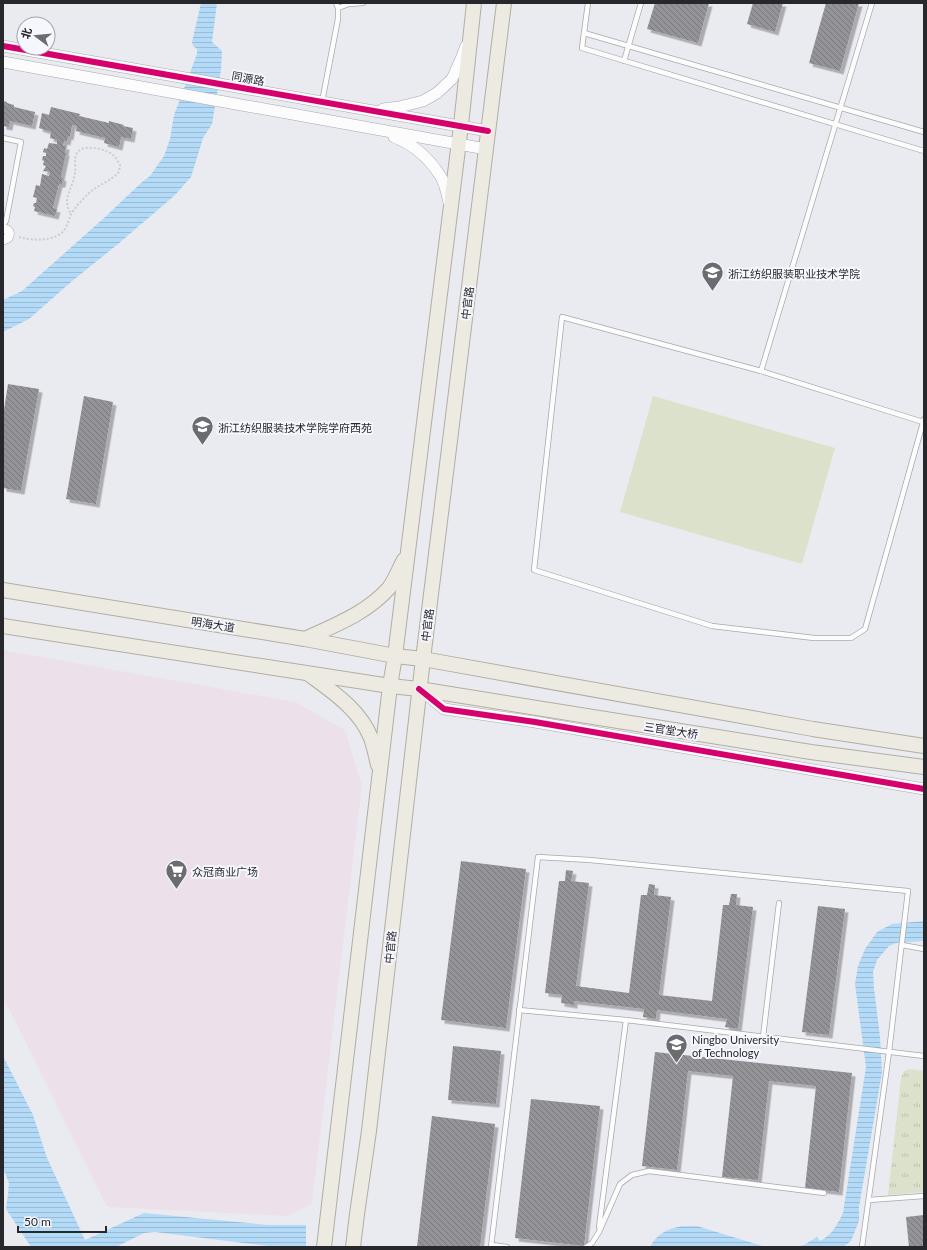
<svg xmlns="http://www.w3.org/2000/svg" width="927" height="1250" viewBox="0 0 927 1250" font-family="Lato,'Noto Sans SC',sans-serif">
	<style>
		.commercial { fill: #ece1ea }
		.grass { fill: url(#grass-tufts) }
		.pitch { fill: #dce1cb }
		.water { fill: url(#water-rules) }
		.building { fill: url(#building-back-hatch); filter: url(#shadow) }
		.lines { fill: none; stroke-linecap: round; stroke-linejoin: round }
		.service-casing { stroke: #a8a8ac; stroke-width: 6 }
		.minor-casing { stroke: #a8a8ac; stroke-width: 10 }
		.tertiary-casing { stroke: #a8a8ac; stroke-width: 12 }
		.primary-casing { stroke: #b2aea1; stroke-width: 16 }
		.path { stroke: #cbcccd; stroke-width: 2; stroke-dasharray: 2 2; stroke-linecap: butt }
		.service { stroke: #fcfcfd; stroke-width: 4.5 }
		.minor { stroke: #fcfcfd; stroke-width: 9 }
		.tertiary { stroke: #fcfcfd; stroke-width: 11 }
		.primary { stroke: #edeae2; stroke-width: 14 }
		.cycleway-casing { stroke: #f5f6fe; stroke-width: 8 }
		.cycleway { stroke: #d6006c; stroke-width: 6 }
		.labels { text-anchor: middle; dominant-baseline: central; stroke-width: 4; stroke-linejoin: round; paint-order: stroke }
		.street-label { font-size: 11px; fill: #27282b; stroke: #f5f6fe }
		.poi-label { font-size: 11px; fill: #27282b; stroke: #f5f6fe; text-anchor: start }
	</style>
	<defs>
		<pattern id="grass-tufts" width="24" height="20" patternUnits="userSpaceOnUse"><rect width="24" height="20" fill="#dce1cb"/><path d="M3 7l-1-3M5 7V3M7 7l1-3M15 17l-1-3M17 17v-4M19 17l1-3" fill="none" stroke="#bdc1ae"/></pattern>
		<pattern id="water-rules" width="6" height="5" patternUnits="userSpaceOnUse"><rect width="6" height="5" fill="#b3daf6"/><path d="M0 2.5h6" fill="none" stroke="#9abbd3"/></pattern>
		<pattern id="building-back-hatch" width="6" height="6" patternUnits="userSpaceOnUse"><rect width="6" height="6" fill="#949498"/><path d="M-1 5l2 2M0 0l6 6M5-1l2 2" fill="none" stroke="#79797c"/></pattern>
		<filter id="shadow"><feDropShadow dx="3.5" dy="3.5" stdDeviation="0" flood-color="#0004"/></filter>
	</defs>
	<rect width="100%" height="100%" fill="#eaebf0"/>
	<polygon class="commercial" points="3,650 296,702 345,730 362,785 312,1204 288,1216 107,1207 3,997"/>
	<polygon class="grass" points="909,1069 924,1071 924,1192 888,1195 901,1078 904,1071"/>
	<polygon class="pitch" points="653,396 835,448 802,564 620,512"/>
	<g class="water">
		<polygon points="201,3 217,3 212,42 222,51 221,70 212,124 203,138 191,177 174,196 118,244 71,282 29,319 3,332 3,300 22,291 104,218 141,183 150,176 164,156 170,139 174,115 197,54 197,49 193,46 192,42"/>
		<path d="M924 921V941L896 943 889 946 877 960 873 972 874 988 880 1037 882 1072 859 1207V1221L851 1241 843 1247H795L804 1245 817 1237 820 1241C832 1235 837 1225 843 1213L866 1067 855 984 858 966 865 949 877 932 892 924Z"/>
		<path d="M3 1056 33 1115 47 1158 85 1240 144 1213 268 1225H306V1247C294 1247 282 1245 269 1246L155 1232 144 1233 116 1247H31L6 1209 8 1195 9 1183 3 1168Z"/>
		<path d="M682 1226H697L766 1247H650C657 1233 668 1229 682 1226Z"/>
	</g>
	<g class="building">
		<polygon points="655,3 709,3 698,43 647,29"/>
		<polygon points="753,3 783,3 775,32 747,24"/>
		<polygon points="826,3 859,3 840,71 809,63"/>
		<polygon points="3,101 7,102 7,103 14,105 14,107 35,112 32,126 10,121 9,127 3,126"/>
		<polygon points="51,107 80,114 79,116 109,123 109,121 124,125 123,126 133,128 131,139 121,137 119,147 104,143 105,138 76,131 77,126 72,125 70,137 68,136 67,142 64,141 63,146 66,146 65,152 66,153 61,177 63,178 62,184 59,184 53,208 57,209 55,216 34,211 35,207 33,206 34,203 36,203 37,198 33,197 36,185 40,186 42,174 49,176 50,172 43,171 46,166 43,165 44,161 42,160 43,156 46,156 46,153 43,152 44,148 47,149 49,143 57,144 57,140 50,138 51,132 39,128 42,113 49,115"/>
		<polygon points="8,384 39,389 21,491 3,488 3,416"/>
		<polygon points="84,396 113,402 96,504 66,499"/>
		<polygon points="461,861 526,869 506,1028 441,1020"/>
		<polygon points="566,870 573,871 571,881 589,883 576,986 629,993 641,895 647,895 649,884 655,885 654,895 671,897 659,995 712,1001 723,905 729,905 731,894 737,894 736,905 753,907 738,1029 725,1027 727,1019 657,1010 656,1019 643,1017 644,1009 574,1001 574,1005 561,1003 562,995 545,993 559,881 565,881"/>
		<polygon points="818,906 845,909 829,1035 802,1032"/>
		<polygon points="453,1046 501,1051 496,1104 448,1100"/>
		<polygon points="655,1052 852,1073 839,1192 805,1188 816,1086 769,1081 758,1180 722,1177 733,1076 688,1071 677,1170 642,1166"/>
		<polygon points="531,1099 600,1106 584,1246 515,1238"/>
		<polygon points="432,1116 495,1124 480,1247 417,1247"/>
		<polygon points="924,1215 924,1247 909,1247 906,1217"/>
	</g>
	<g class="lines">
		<defs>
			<g id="service">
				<polyline points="588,3 582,48 924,151"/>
				<polyline points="338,8 349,4 363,3"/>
				<polyline points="584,33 924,132"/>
				<polyline points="624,61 641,3"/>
				<polyline points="322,102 338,19 338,8 336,3"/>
				<polyline points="3,138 21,142 6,221 3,225"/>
				<polyline points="761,371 872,3"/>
				<polyline points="923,422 761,371 562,317 534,570 712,626 814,638 851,638 865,629 924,419"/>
				<polyline points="902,945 924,949"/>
				<polyline points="519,1010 626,1020 924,1056"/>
				<polyline points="763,1037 779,903"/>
				<polyline points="869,1200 924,1196"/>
				<polyline points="599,1227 626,1020"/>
				<polyline points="492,1245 507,1247"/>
				<polyline points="491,1247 538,857 590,860 908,891 889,1052 862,1247"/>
				<polyline points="586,1247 592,1243 599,1232 620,1184 632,1175 649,1171 824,1193"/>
			</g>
			<path id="minor" d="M3 229C9 229 11 233 8 238L3 240"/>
			<g id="tertiary">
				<polyline points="3,46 488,131"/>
				<polyline points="3,62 486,149"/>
				<polyline points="383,109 399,107 423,101 437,93 452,79 461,59 466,46"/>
				<path d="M394 137C412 144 428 157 439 174 445 182 447 193 449 203"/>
				<polyline points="420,689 444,709 535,722 924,789"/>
			</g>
			<g id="primary">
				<polyline points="3,590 305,639 395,656 423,659 813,729 924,746"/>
				<polyline points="3,626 390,686 419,689 811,752 924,767"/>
				<path d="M305 639C335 625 367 613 389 588 395 580 399 569 404 560"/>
				<path d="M310 675C333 692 360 710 371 738 374 747 376 756 378 765"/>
				<polyline points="324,1247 390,686 395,656 461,125 474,3"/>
				<polyline points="353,1247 357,1214 369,1131 423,659 504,3"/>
			</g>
		</defs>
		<use href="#service" class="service-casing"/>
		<use href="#minor" class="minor-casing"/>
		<use href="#tertiary" class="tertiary-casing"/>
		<use href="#primary" class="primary-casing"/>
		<path class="path" d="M19 237C32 241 56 242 65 229 68 224 69 219 71 214 75 207 83 199 89 193 98 185 111 181 119 172L120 165C118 162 116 157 113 155 106 149 81 142 76 155 74 160 76 168 75 173 73 189 61 198 71 214"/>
		<use href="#service" class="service"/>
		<use href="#minor" class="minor"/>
		<use href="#tertiary" class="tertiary"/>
		<use href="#primary" class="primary"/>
		<defs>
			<g id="cycleway">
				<polyline points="3,46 488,131"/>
				<polyline points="419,689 444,709 535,722 924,789"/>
			</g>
		</defs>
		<use href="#cycleway" class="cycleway-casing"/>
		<use href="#cycleway" class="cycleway"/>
	</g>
	<defs>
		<symbol id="university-pin" viewBox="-11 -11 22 30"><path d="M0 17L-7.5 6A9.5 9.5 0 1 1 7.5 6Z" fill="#6b6c70" stroke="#f5f6fe"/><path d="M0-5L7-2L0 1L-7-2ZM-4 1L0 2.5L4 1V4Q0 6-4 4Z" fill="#fff"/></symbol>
		<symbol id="supermarket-pin" viewBox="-11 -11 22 30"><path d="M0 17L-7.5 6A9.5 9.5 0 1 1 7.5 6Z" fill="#6b6c70" stroke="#f5f6fe"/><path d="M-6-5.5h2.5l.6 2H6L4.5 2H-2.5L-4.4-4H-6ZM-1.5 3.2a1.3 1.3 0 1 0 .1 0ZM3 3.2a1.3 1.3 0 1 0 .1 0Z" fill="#fff"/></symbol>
	</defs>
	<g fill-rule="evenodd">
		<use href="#university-pin" x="700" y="260" width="25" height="34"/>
		<use href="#university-pin" x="190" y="414" width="25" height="34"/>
		<use href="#supermarket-pin" x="164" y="858" width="25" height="34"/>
		<use href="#university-pin" x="664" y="1032" width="25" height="34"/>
	</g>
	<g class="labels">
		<g class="street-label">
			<text transform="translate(248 78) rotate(10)">同源路</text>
			<text transform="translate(467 303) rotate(-83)">中官路</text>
			<text transform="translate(213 624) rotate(9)">明海大道</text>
			<text transform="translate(427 625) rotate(-83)">中官路</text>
			<text transform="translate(671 730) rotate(9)">三官堂大桥</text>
			<text transform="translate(390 947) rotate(-84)">中官路</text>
		</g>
		<g class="poi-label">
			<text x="728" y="273">浙江纺织服装职业技术学院</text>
			<text x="218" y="427">浙江纺织服装技术学院学府西苑</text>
			<text x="192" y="871">众冠商业广场</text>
			<text x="692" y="1039">Ningbo University<tspan x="692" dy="13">of Technology</tspan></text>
		</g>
	</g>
	<rect width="927" height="1250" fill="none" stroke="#27282b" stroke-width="8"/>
	<g transform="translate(36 36) rotate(286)"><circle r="19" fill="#f5f6fe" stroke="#a3a4aa"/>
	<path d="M0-3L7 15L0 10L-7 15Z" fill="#6b6c70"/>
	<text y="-6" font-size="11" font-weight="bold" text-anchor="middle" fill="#27282b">北</text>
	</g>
	<path d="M18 1226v6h88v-6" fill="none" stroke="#27282b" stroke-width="2"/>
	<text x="24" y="1226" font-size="12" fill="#27282b" stroke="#f5f6fe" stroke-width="3" paint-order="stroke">50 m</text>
</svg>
